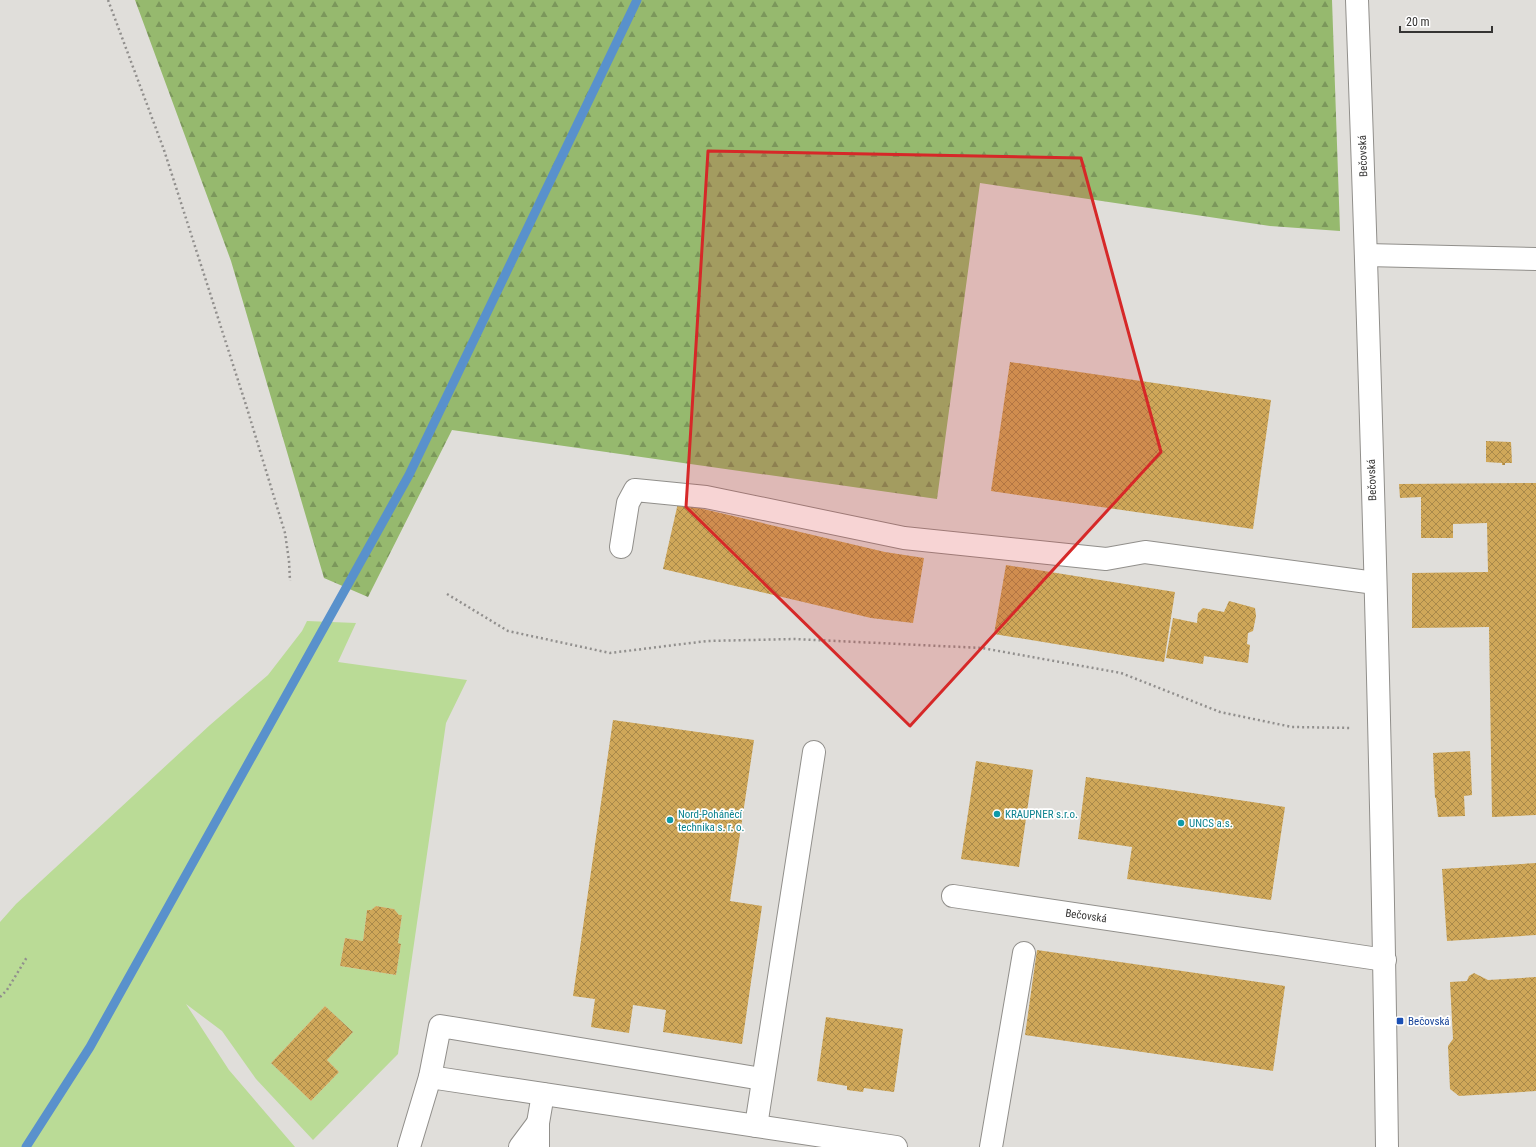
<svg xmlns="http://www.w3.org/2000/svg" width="1536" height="1147" viewBox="0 0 1536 1147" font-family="'Roboto Condensed',sans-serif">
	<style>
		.green { fill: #badb96; fill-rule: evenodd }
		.forest { fill: url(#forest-firs) }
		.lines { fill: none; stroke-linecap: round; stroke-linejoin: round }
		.stream { stroke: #5991cc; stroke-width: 9 }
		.building { fill: url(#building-cross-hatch) }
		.minor-casing { stroke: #918f8b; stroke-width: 24 }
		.path { stroke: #918f8d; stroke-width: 2.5; stroke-dasharray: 2 3; stroke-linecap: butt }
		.minor { stroke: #fff; stroke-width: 22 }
		.marked { fill: #d62828; fill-opacity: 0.2; stroke: #d62828; stroke-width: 3; stroke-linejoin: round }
		.culture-dot { fill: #0f9aa8; stroke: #fff; stroke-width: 1.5 }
		.transit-dot { fill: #1a4fb4; stroke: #fff; stroke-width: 1.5 }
		.labels { text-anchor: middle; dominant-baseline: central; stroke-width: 3.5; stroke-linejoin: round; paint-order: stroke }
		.street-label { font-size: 11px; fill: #353433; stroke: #fff }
		.culture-label { font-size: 11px; fill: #0d838f; stroke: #fff; text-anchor: start }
		.transit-label { font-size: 11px; fill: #164399; stroke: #fff; text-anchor: start }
	</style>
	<defs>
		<pattern id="forest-firs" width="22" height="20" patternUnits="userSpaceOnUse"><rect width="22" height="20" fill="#96b96e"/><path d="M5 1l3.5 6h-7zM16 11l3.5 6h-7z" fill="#7b975b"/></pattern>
		<pattern id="building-cross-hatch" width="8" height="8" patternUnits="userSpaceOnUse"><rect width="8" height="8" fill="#cfa759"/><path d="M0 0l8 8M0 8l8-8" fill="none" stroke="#a9894a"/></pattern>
	</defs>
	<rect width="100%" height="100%" fill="#e0deda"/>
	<path class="green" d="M307 621 356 623 338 662 467 680 446 723 398 1054 313 1140 256 1079 222 1031 186 1004 229 1070 295 1147H0V922L16 904 210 725 268 675 302 631ZM376 906 394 909 399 915H402L398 943 401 944 396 975 340 966 345 938 363 941 367 910H371ZM325 1006 353 1032 327 1060 339 1072 311 1101 271 1063Z"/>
	<polygon class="forest" points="135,0 1332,0 1340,231 1270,226 980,183 937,499 452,430 368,597 324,578 231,261"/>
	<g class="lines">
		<polyline class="stream" points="26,1147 90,1047 409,475 637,0"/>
	</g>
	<g class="building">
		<polygon points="1010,362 1271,400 1253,529 991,491"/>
		<polygon points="1486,441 1511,442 1512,463 1505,463 1505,465 1502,465 1502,463 1486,462"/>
		<polygon points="1536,483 1536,815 1492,817 1489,627 1412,628 1412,573 1488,572 1487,523 1453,524 1453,538 1421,538 1421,497 1400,498 1399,484"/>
		<polygon points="678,503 885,552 924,558 913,623 871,618 663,569"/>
		<polygon points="1006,565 1175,592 1164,662 994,634"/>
		<polygon points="1229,601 1255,608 1256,616 1253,631 1248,633 1247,644 1250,645 1248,663 1204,656 1203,664 1166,658 1173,618 1197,623 1198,613 1203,608 1224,612"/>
		<polygon points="613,720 754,740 730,901 762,906 742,1044 663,1032 666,1010 633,1005 629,1033 591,1027 595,999 573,996"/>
		<polygon points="1470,751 1472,795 1464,796 1465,816 1438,817 1436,798 1435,798 1433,753"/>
		<polygon points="976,761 1033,770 1019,867 961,859"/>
		<polygon points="1086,777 1285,807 1271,900 1127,879 1132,847 1078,839"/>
		<polygon points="1536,863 1536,935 1447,941 1442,869"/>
		<polygon points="376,906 394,909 399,915 402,915 398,943 401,944 396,975 340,966 345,938 363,941 367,910 371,910"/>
		<polygon points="1037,950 1285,986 1273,1071 1025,1035"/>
		<polygon points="1474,973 1488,980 1536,977 1536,1091 1459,1096 1450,1089 1448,1046 1453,1039 1450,982 1467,981 1469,976"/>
		<polygon points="325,1006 353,1032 327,1060 339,1072 311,1101 271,1063"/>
		<polygon points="826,1017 903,1029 894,1092 864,1088 863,1092 847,1090 847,1086 817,1081"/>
	</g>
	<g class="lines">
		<defs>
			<g id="minor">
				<path d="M1357 0C1371 382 1382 765 1387 1147"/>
				<polyline points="1366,255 1536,259"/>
				<polyline points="621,547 628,503 635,490 706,497 904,538 1106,559 1145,552 1375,583"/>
				<polyline points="953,896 1385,960"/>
				<polyline points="430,1077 440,1026 762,1079"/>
				<polyline points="756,1126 814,752"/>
				<polyline points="409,1147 430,1077 896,1147"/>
				<polyline points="520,1147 538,1123"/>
				<polyline points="538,1147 538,1123 543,1094"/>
				<polyline points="991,1147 1024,953"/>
			</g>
		</defs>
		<use href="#minor" class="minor-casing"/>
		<g class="path">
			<polyline points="108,0 164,150 246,405 285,533 289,561 290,581"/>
			<polyline points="447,594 508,631 610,653 707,641 795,639 982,648 1121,673 1220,712 1292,727 1352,728"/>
			<polyline points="0,997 7,990 27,957"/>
		</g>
		<use href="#minor" class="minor"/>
	</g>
	<path class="marked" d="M708 151 1081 158 1161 452 910 726 686 507Z"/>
	<g class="culture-dot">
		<circle cx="997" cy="814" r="4"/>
		<circle cx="670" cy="820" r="4"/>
		<circle cx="1181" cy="823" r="4"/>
	</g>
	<rect class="transit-dot" x="1396" y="1017" width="8" height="8" rx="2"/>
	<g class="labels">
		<g class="street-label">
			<text transform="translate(1363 156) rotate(-92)">Bečovská</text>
			<text transform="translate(1372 480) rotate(-92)">Bečovská</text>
			<text transform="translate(1086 916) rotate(8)">Bečovská</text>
		</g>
		<g class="culture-label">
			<text x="678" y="814">Nord-Poháněcí<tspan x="678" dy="13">technika s. r. o.</tspan></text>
			<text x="1005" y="814">KRAUPNER s.r.o.</text>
			<text x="1189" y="823">UNCS a.s.</text>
		</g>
		<g class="transit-label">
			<text x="1408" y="1021">Bečovská</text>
		</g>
	</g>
	<path d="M1400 26v6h92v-6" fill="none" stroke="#353433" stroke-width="2"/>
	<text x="1406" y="26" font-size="12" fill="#353433" stroke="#ffffff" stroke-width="3" paint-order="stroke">20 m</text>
</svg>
